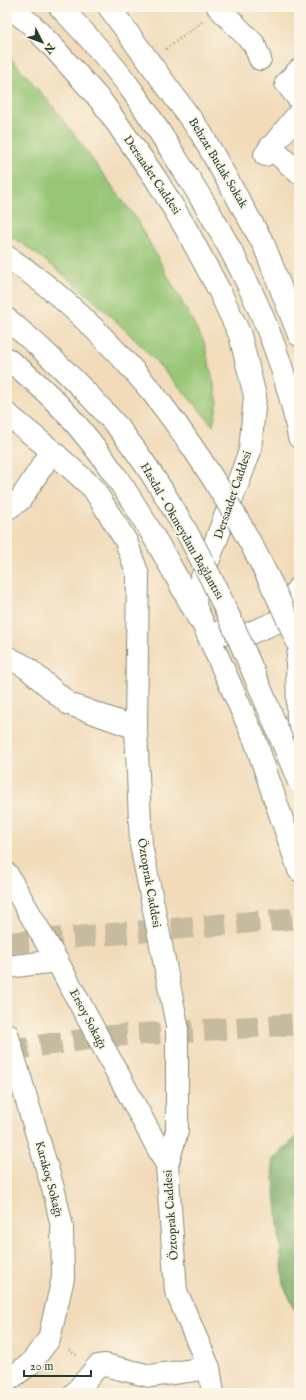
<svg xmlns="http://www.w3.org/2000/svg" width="306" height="1400" viewBox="0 0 306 1400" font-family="'IM FELL English',serif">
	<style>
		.green { fill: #96c574; stroke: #5a8154 }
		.forest { fill: #78aa66; stroke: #4c744d }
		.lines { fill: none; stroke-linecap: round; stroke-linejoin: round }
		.primary-tunnel { stroke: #c7bb9f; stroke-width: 22; stroke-dasharray: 22 11; stroke-linecap: butt }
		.street-casing { stroke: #888c77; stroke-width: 24 }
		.secondary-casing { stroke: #888c77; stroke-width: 24 }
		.highway-casing { stroke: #888c77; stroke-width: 24 }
		.path { stroke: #888c77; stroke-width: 2.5; stroke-dasharray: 1 3; stroke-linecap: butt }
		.street { stroke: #fff; stroke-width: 22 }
		.secondary { stroke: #fff; stroke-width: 22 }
		.highway { stroke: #fff; stroke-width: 22 }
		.highway-bridge-casing { stroke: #888c77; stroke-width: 24; stroke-linecap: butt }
		.highway-bridge { stroke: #fff; stroke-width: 22 }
		.labels { text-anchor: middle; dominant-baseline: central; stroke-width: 3.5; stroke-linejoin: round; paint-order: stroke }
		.street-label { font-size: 12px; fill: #1f3d34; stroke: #fcf5e5 }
	</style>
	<rect width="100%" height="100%" fill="#fcf5e5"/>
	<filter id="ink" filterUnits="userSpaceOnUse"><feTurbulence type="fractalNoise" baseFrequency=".025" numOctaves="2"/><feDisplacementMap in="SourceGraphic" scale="8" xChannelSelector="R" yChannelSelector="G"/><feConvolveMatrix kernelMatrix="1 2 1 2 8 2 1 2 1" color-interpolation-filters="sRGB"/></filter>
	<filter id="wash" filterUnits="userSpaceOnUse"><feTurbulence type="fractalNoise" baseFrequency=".012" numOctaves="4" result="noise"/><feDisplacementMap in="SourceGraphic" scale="16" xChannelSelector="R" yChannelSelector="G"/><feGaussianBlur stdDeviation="0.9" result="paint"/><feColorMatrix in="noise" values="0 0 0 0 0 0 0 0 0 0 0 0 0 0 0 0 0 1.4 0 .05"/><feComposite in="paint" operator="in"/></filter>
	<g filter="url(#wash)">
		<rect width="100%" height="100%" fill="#f1dbba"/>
		<path class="green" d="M7 54 56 110 137 220 204 342 218 402 213 426C153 355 86 284 7 234Z"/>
		<polygon class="forest" points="299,1135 299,1317 284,1287 272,1160"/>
	</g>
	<g filter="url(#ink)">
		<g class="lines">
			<g class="primary-tunnel">
				<polyline points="7,943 299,918"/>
				<polyline points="7,1050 112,1036 299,1024"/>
			</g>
			<defs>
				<g id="street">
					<polyline points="218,7 254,44 260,59"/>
					<polyline points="299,70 286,83 299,99"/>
					<polyline points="270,147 299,173"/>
					<polyline points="265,155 299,113"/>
					<polyline points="7,509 20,500 52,451"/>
					<polyline points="7,657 26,667 69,704 136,728"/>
					<polyline points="7,874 57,961 167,1165"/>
					<polyline points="7,967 57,961"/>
					<polyline points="7,1034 55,1195 62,1227 63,1278 49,1339 30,1364 7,1381"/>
					<polyline points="75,1393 98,1366 105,1365 150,1376 209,1368"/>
				</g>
				<g id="secondary">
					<polyline points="9,7 31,24 53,47 102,102 156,179 185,227 219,290 240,335 255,396 250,451 196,593 195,606 255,740 299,870"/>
					<path d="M60 7C86 34 111 61 133 92 148 113 162 136 176 158 231 243 281 336 299 437"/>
					<polyline points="109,7 201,133 264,245 299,335"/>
					<polyline points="7,414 52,451 93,488 126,541 138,575 136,728 141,845 177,1025 177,1131 167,1165 176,1291 209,1368 213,1393"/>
					<polyline points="220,632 245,635 277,622 299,587"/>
					<polyline points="299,648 297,664 299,773"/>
				</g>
				<g id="highway">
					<path d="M7 257C63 293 111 343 153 393"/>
					<path d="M7 319C47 352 84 388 118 427"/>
					<path d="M7 359C94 423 149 525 199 619"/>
				</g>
			</defs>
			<use href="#street" class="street-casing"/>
			<use href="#secondary" class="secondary-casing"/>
			<use href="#highway" class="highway-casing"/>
			<g class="path">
				<polyline points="166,49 202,22"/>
				<polyline points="69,1350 78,1356"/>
			</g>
			<use href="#street" class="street"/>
			<use href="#secondary" class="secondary"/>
			<use href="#highway" class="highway"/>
			<defs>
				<g id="highway-bridge">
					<path d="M153 393C213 470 262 556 299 646"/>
					<path d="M118 427C201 533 248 659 299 782"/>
				</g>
			</defs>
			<use href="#highway-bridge" class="highway-bridge-casing"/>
			<use href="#highway-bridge" class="highway-bridge"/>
		</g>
	</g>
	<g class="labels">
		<g class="street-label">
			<text transform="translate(218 163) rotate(59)">Behzat Budak Sokak</text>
			<text transform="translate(152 175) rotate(56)">Dersaadet Caddesi</text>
			<text transform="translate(233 495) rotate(-71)">Dersaadet Caddesi</text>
			<text transform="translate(182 531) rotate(60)">Hasdal - Okmeydanı Bağlantısı</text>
			<text transform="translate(149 883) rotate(80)">Öztoprak Caddesi</text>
			<text transform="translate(88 1019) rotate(62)">Ersoy Sokağı</text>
			<text transform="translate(49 1179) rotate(75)">Karakoç Sokağı</text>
			<text transform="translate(171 1215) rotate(-94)">Öztoprak Caddesi</text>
		</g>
	</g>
	<rect width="306" height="1400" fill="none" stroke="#fcf5e5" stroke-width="24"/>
	<g transform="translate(42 42) rotate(132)" stroke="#fcf5e5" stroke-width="3" paint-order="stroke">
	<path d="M0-3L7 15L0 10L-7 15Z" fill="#1f3d34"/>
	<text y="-6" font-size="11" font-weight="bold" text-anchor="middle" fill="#1f3d34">N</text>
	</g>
	<path d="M24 1370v6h67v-6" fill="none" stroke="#1f3d34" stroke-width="2"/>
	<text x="30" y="1370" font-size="12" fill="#1f3d34" stroke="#fcf5e5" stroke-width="3" paint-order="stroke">20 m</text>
</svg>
